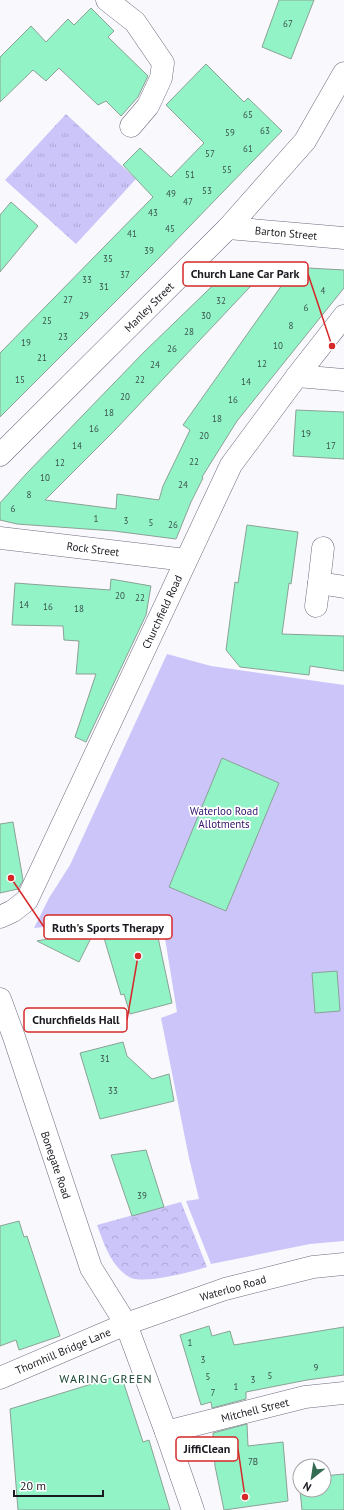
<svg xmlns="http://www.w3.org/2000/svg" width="344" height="1510" viewBox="0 0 344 1510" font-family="'PT Sans',sans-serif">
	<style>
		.grass { fill: url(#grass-tufts) }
		.forest { fill: url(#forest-crowns) }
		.garden { fill: #cbc5f9 }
		.building { fill: #92f3c7; stroke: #8ba196; fill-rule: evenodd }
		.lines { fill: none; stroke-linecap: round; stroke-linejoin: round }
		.minor-casing { stroke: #6d6b7e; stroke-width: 23 }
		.minor { stroke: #fff; stroke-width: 22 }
		.labels { text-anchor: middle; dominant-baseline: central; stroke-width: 3.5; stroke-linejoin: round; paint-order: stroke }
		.number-label { font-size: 9px; fill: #39504a }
		.street-label { font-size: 11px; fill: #1b1a21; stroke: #fff }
		.park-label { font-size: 11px; fill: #32146d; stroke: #fff }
		.neighbourhood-label { font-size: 12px; letter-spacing: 1px; fill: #14422f; stroke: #fff }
		.leader { fill: none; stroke: #d62828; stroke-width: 1.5 }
		.callout-dot { fill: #d62828; stroke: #fff; stroke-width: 1.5 }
		.callout { fill: #fff; stroke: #d62828; stroke-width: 1.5 }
		.callout-label { font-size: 12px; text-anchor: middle; font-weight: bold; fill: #1b1a21 }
	</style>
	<defs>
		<pattern id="grass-tufts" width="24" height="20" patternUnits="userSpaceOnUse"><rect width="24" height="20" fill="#cbc5f9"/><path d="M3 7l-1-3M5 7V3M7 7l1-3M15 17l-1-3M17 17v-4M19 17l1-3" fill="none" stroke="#aea9d5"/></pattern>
		<pattern id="forest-crowns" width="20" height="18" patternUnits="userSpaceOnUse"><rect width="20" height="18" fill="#cbc5f9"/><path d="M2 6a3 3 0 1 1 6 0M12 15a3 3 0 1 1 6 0" fill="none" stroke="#aea9d5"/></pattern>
	</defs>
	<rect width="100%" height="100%" fill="#f9f9fd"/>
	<polygon class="grass" points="66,114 136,179 76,244 5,180"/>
	<path class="forest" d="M181 1202 207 1267C191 1272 143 1285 129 1277 111 1266 104 1244 97 1225Z"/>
	<polygon class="garden" points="167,654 211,666 344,685 344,1241 310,1244 211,1264 186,1201 199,1199 189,1158 161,1018 177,1012 162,920 120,919 34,928 49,898 70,865"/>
	<g class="building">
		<polygon points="279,0 314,0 291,59 262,47"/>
		<polygon points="91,8 114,31 108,37 148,76 138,97 121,116 106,101 98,105 59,68 46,81 33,70 0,102 0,57 31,26 46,42 68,19 74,25"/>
		<polygon points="206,64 244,102 248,98 282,131 157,260 0,417 0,353 153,197 123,165 140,148 171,177 204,143 166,105"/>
		<polygon points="11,202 38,226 0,272 0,215"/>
		<path d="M235 264 344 270V288L237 421 202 477 203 478 191 502 176 539 114 531 17 524 0 520V503L26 474 144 352ZM265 271 282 285 183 425 190 430 163 486 159 500 117 494 116 509 45 500 115 430Z"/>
		<polygon points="296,410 344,412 344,459 293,456"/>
		<polygon points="247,525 298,532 291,584 289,583 282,634 344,636 344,671 310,666 309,675 240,667 226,650 235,582 238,583"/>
		<polygon points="111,579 151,586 146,615 86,742 75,737 96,674 76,674 79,641 64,640 63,626 12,625 15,583 110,590"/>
		<polygon points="222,758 279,783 226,911 169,887"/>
		<polygon points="13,822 23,880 18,889 0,893 0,824"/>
		<polygon points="156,928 172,1003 130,1014 124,994 121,995 104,938"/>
		<polygon points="95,930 79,962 37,941"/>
		<polygon points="337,971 340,1011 315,1013 312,973"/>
		<polygon points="123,1042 127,1056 152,1079 169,1074 174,1101 100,1119 80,1053"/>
		<polygon points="146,1150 164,1207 132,1216 111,1155"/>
		<polygon points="19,1221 24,1237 27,1236 60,1336 19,1350 16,1340 0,1346 0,1226"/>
		<polygon points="209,1326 212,1336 230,1331 234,1345 344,1327 344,1375 307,1380 246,1392 246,1399 212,1408 211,1402 201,1405 180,1335"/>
		<polygon points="121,1375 143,1442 149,1440 170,1510 18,1510 10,1409"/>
		<polygon points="247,1424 248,1446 283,1442 288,1501 224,1510 215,1466 213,1433"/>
		<polygon points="344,1474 344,1510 302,1510 300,1490 324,1490 324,1476"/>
	</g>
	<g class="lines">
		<defs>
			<g id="minor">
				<polyline points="107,0 135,22 163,63 161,78 148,106 131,126"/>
				<polyline points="228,228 344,238"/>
				<polyline points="297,376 344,380"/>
				<polyline points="0,455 228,228 305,141 344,73"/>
				<polyline points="0,538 186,560"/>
				<polyline points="323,548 319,583 344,587"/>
				<polyline points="316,606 319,583"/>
				<polyline points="0,917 13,911 27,900 231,465 297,376 344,316"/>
				<polyline points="0,999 14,1037 91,1268 126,1324 166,1432 193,1510"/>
				<polyline points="0,1378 126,1324 225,1289 313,1267 344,1264"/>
				<polyline points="166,1432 305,1397 344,1393"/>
			</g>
		</defs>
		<use href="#minor" class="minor-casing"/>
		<use href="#minor" class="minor"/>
	</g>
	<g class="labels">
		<g class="number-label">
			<text x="288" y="23">67</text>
			<text x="248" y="114">65</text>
			<text x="265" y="130">63</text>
			<text x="230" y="132">59</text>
			<text x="248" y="148">61</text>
			<text x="210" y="153">57</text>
			<text x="227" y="169">55</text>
			<text x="190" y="174">51</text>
			<text x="207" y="190">53</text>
			<text x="171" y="193">49</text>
			<text x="188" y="201">47</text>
			<text x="153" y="212">43</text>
			<text x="170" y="228">45</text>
			<text x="132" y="233">41</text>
			<text x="149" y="250">39</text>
			<text x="108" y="258">35</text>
			<text x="125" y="274">37</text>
			<text x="87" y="279">33</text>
			<text x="104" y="286">31</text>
			<text x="323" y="290">4</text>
			<text x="68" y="299">27</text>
			<text x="221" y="300">32</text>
			<text x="306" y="307">6</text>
			<text x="84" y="315">29</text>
			<text x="206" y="315">30</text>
			<text x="47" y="320">25</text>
			<text x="291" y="325">8</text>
			<text x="189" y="331">28</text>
			<text x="63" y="336">23</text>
			<text x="26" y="342">19</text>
			<text x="278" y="345">10</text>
			<text x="172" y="348">26</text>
			<text x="42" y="357">21</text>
			<text x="262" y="363">12</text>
			<text x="155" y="364">24</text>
			<text x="20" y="379">15</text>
			<text x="140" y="379">22</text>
			<text x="246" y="381">14</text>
			<text x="125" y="396">20</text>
			<text x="233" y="399">16</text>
			<text x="109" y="412">18</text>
			<text x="217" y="418">18</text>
			<text x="94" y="428">16</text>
			<text x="306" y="433">19</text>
			<text x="204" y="435">20</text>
			<text x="77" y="445">14</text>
			<text x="331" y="445">17</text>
			<text x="194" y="461">22</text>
			<text x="60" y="462">12</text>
			<text x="45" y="477">10</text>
			<text x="183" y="484">24</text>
			<text x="29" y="494">8</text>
			<text x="13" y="508">6</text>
			<text x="96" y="518">1</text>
			<text x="126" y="520">3</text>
			<text x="151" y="522">5</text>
			<text x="173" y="524">26</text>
			<text x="120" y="595">20</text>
			<text x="140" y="597">22</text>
			<text x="24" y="604">14</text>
			<text x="48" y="606">16</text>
			<text x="79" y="608">18</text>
			<text x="105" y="1058">31</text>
			<text x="113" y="1090">33</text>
			<text x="142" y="1195">39</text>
			<text x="190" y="1342">1</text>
			<text x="203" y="1359">3</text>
			<text x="316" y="1367">9</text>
			<text x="270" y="1375">5</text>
			<text x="208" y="1376">5</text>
			<text x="253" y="1379">3</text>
			<text x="236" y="1386">1</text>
			<text x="213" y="1392">7</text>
			<text x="253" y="1461">7B</text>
		</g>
		<g class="street-label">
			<text transform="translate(286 233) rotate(5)">Barton Street</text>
			<text transform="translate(149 307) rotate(-45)">Manley Street</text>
			<text transform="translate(93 549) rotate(7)">Rock Street</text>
			<text transform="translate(162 612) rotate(-65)">Churchfield Road</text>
			<text transform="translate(56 1165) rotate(71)">Bonegate Road</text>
			<text transform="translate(233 1288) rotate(-16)">Waterloo Road</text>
			<text transform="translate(63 1351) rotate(-23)">Thornhill Bridge Lane</text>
			<text transform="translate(255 1410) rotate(-14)">Mitchell Street</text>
		</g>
		<g class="park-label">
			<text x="224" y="811">Waterloo Road<tspan x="224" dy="13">Allotments</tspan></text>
		</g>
		<g class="neighbourhood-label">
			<text x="106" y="1378">WARING GREEN</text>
		</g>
	</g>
	<path class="leader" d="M332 346L308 274M11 878L44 927M138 956L127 1020M245 1497L238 1449"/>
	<g class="callout-dot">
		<circle cx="332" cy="346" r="4"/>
		<circle cx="11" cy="878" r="4"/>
		<circle cx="138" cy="956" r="4"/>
		<circle cx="245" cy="1497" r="4"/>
	</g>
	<g class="callout">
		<rect x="183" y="262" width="125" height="24" rx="4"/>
		<rect x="44" y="915" width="128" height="24" rx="4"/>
		<rect x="24" y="1008" width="103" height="24" rx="4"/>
		<rect x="176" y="1437" width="62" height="24" rx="4"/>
	</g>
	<g class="callout-label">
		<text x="245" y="278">Church Lane Car Park</text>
		<text x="108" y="932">Ruth's Sports Therapy</text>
		<text x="76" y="1024">Churchfields Hall</text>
		<text x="207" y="1453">JiffiClean</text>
	</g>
	<g transform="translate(312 1478) rotate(210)"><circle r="19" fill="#ffffff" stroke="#a4a3a6"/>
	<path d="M0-3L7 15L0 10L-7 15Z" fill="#336b53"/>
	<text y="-6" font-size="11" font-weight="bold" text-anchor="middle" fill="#1b1a21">N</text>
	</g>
	<path d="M14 1490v6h89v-6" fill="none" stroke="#1b1a21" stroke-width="2"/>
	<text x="20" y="1490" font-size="12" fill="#1b1a21" stroke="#ffffff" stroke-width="3" paint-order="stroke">20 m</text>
</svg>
